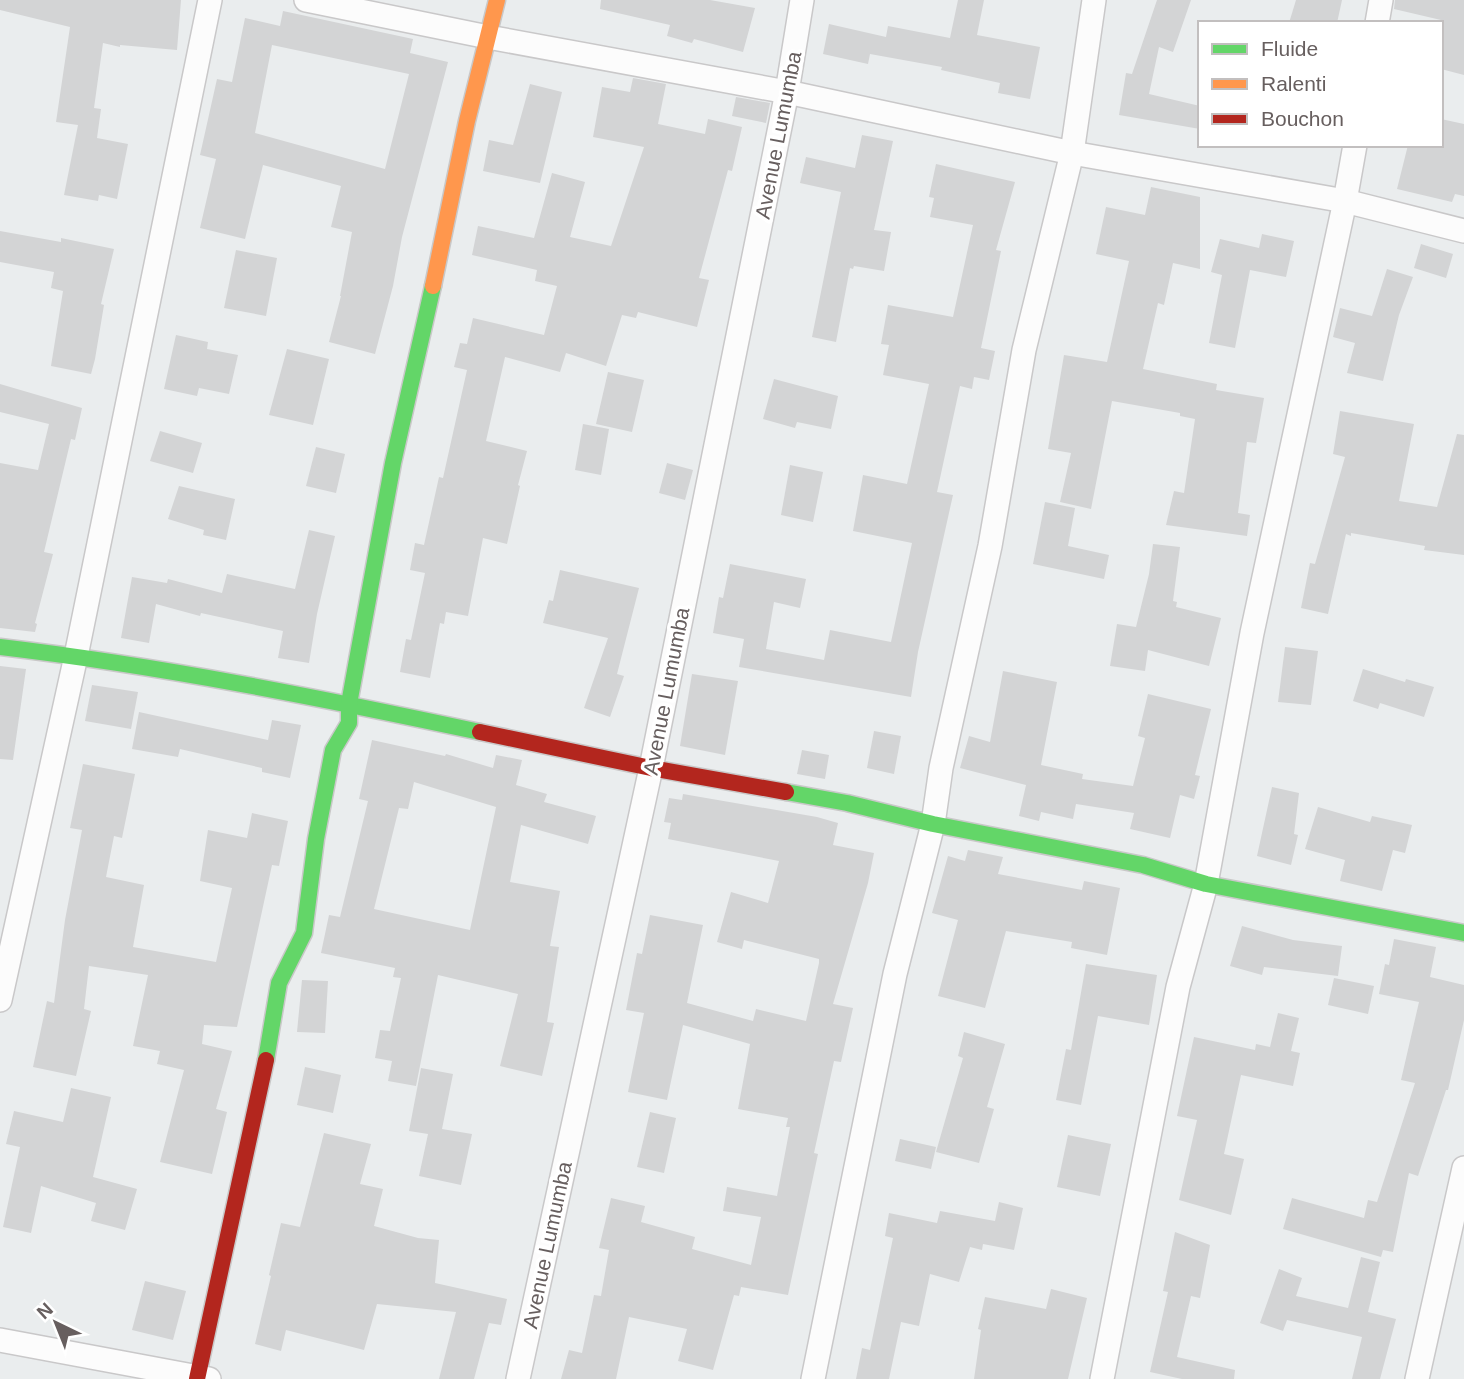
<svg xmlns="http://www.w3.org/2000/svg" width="1464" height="1379" viewBox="0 0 1464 1379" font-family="Helvetica,sans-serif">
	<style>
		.building { fill: #d3d4d5; fill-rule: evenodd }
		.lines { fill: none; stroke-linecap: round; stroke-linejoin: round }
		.street-casing { stroke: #c9c8c9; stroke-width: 26 }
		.fast-casing { stroke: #c9c8c8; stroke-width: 19 }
		.slow-casing { stroke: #c9c8c8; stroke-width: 19 }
		.jam-casing { stroke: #c9c8c8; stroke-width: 19 }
		.street { stroke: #fcfcfc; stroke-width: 23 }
		.fast { stroke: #63d668; stroke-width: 16 }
		.slow { stroke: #ff974d; stroke-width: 16 }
		.jam { stroke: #b3261e; stroke-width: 16 }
		.labels { text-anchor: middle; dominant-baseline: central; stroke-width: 7; stroke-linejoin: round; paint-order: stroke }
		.street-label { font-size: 21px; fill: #675f5f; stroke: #fff }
	</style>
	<rect width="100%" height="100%" fill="#eaedee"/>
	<g class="building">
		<polygon points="0,0 181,0 177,50 120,45 120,47 103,43 94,108 101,109 97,138 128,144 117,199 99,195 98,201 64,195 78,125 56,122 70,27 0,10"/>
		<polygon points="601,0 710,0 755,8 743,52 694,39 692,43 667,36 670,25 600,9"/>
		<polygon points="958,0 984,0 977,35 1040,47 1030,99 998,93 1000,83 941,70 942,67 870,54 868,64 823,54 829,24 886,37 888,26 950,38"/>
		<polygon points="1157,0 1191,0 1173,52 1159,47 1149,94 1200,106 1200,129 1119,115 1126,73 1132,74"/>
		<polygon points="1296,0 1342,0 1337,23 1289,23"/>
		<polygon points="1395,0 1464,0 1464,75 1441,69 1441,20 1394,9"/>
		<path d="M283 11 413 39 410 53 448 62 402 237 393 286 375 354 329 342 341 296H340L352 232 331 227 341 186 263 165 245 239 200 228 216 159 200 155 217 79 232 82 245 18 280 26ZM272 45 409 74 385 169 255 133Z"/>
		<polygon points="633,78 666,84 658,124 705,134 708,119 742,127 732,171 728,170 699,278 709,280 697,327 638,312 636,318 622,315 606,366 566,353 560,372 505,357 486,441 527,451 518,485 520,486 507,544 483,538 468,616 446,612 444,624 440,623 430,678 400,672 406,639 411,640 425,573 410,570 415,543 424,545 439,477 443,478 467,370 454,367 460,343 467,344 473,318 544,335 557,286 535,281 537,270 472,255 478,226 534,238 552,173 585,182 570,237 611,246 644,147 593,137 602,87 630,92"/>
		<polygon points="530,84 562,92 540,183 483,171 489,140 513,145"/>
		<polygon points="736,97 770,103 766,123 732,116"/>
		<polygon points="1441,119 1464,124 1464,196 1455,194 1452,202 1397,189 1408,145 1441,145"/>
		<polygon points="862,135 893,141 874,230 891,232 884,271 854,266 853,269 850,268 836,342 812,337 841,192 800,183 806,157 855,168"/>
		<polygon points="936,164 1015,182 996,250 1001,251 981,348 995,351 989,380 974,377 972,389 960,386 937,492 953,495 918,652 911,697 739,667 744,639 713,633 719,597 723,598 730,564 806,579 800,608 774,602 766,649 824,660 830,630 891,642 912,543 853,531 863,475 907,484 929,384 883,375 889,345 881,344 888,305 953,317 973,225 930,217 934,198 929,197"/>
		<polygon points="1151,187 1200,197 1200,269 1173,263 1164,305 1158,303 1143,369 1217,384 1216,390 1264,398 1256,443 1247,442 1238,513 1250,515 1247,536 1166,525 1174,491 1184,493 1195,419 1180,416 1180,413 1112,401 1091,509 1060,502 1071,453 1048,449 1064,355 1107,362 1129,261 1096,254 1106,207 1145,215"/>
		<polygon points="0,231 61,242 61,238 114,249 101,304 104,305 95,359 91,374 51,366 63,291 51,288 54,272 0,262"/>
		<polygon points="1262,234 1294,241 1286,277 1250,270 1235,348 1209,343 1222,275 1211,272 1220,239 1259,248"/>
		<polygon points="1421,244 1453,254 1446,278 1414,268"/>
		<polygon points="236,250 277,258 266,316 224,308"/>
		<polygon points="1387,269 1413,277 1399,315 1383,381 1347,373 1355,343 1333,337 1340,308 1372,316"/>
		<polygon points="176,335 208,342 207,349 238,355 229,394 199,388 197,396 164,389"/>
		<polygon points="287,349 329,359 313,425 269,415"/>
		<polygon points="608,372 644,380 632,432 596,424"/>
		<polygon points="774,379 838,396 831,429 797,422 795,428 763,419"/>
		<polygon points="0,384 82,408 75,440 71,439 44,552 53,554 35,623 37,624 35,632 0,628 0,463 38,470 49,424 0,412"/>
		<polygon points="1340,411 1414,424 1399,501 1437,507 1457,434 1464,435 1464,555 1424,550 1425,546 1351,533 1351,536 1346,534 1328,614 1301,608 1310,563 1315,564 1345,457 1333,454"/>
		<polygon points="583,424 609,429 601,475 575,470"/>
		<polygon points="160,431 202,443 193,473 150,461"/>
		<polygon points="316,447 345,454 336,493 306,486"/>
		<polygon points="667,463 693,470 685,500 659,493"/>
		<polygon points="790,465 823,472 813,522 781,515"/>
		<polygon points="179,486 235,499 226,540 203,535 204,530 168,519"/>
		<polygon points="1045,502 1075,508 1068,546 1109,555 1104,579 1033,564"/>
		<polygon points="309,530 335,536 317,614 309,663 278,658 283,631 201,613 200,616 156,604 149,643 121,638 132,577 167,583 168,579 222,593 227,574 295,589"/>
		<polygon points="1153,544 1180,547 1173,601 1177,602 1176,607 1221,618 1209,666 1148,650 1145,671 1110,666 1117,624 1136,627 1149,574"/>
		<polygon points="560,570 639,588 617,674 624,676 610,717 584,708 608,638 543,623 549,600 553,601"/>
		<polygon points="1285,647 1318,651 1311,705 1278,702"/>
		<polygon points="0,666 26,669 13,760 0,759"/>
		<polygon points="1363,669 1405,682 1406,679 1434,687 1424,717 1380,703 1378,709 1353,701"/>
		<polygon points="1003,671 1057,682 1041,765 1083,774 1082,779 1133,786 1145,738 1138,736 1148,694 1211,709 1195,775 1200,776 1194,799 1180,795 1170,838 1130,829 1134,813 1076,804 1073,819 1041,812 1039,821 1019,816 1026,785 960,768 969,736 990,742"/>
		<polygon points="692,674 738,681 725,755 680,746"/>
		<polygon points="92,685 138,692 131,729 85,721"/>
		<polygon points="139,712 268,740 272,720 301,725 290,778 262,772 262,768 180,749 178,757 132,749"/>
		<polygon points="874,731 901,736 894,774 867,768"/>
		<path d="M372 740 445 756 446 754 493 768 496 755 522 760 516 785 547 794 544 802 596 816 588 844 521 825 510 882 560 891 550 946 559 947 547 1022 554 1023 542 1076 500 1066 518 994 438 975 416 1086 388 1081 392 1061 375 1058 380 1030 390 1031 401 978 393 977 395 968 321 953 329 915 340 917 368 801 359 799ZM414 782 496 807 470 930 374 909 399 808 408 809Z"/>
		<polygon points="802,750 829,755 825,779 797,774"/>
		<polygon points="83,764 135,774 122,838 114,836 106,877 144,885 133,947 216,962 232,888 200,881 208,830 247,838 252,813 288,821 279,866 272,865 237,1027 204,1025 202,1044 232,1051 216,1109 227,1112 212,1174 160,1162 184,1070 157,1064 160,1051 133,1046 148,975 89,966 84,1009 91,1011 76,1076 33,1067 47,1001 54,1003 65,920 82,830 70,828"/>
		<polygon points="1272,787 1299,793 1294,834 1298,835 1291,865 1257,856"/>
		<polygon points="683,794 817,817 838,823 833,845 874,853 868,883 833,1004 853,1008 841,1062 834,1061 814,1153 818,1154 788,1295 741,1287 739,1296 734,1295 713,1370 678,1361 687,1329 629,1317 616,1379 561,1379 569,1350 582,1353 594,1295 601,1296 609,1250 599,1248 611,1198 645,1206 641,1222 695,1237 692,1249 751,1265 761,1217 723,1211 727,1187 777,1196 790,1127 786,1127 788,1118 738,1109 750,1044 683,1025 667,1100 628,1092 644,1013 626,1010 637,953 642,954 650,915 703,925 687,1003 753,1021 756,1009 806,1021 819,963 819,959 744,940 742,949 717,942 731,892 768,903 779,861 668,839 671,823 664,822 669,798 682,800"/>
		<polygon points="1318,807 1370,822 1372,816 1412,825 1405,853 1393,850 1382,891 1340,881 1345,860 1305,849"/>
		<polygon points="968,850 1003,857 998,874 1082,890 1084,881 1120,888 1107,955 1071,948 1072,942 1006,931 985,1008 938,996 958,920 932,913 948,856 965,861"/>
		<polygon points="1242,926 1293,940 1342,946 1338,976 1264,967 1262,975 1230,966"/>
		<polygon points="1394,939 1436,947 1430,977 1464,985 1464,1020 1448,1090 1446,1090 1418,1176 1409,1173 1393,1252 1383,1250 1381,1257 1283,1229 1292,1198 1364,1218 1368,1200 1377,1202 1415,1083 1401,1080 1419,1002 1379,994 1385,964 1389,965"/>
		<polygon points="1086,964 1157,975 1149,1025 1098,1016 1081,1105 1056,1100 1066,1049 1071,1050"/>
		<polygon points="1334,978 1374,986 1368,1014 1328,1005"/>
		<polygon points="302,980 328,981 325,1033 297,1032"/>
		<polygon points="1278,1013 1299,1018 1291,1051 1300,1053 1293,1086 1241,1075 1224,1154 1244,1159 1231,1215 1179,1200 1197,1120 1177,1116 1194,1037 1255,1050 1256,1044 1270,1047"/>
		<polygon points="964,1032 1005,1044 987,1107 994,1109 979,1163 936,1152 963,1058 958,1056"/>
		<polygon points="305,1067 341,1075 333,1113 297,1105"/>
		<polygon points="421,1068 453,1074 442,1129 472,1134 461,1185 419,1176 428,1134 409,1131"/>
		<polygon points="71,1088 111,1097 93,1177 137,1189 125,1230 91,1221 96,1203 41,1186 31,1233 3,1227 20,1147 6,1144 14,1111 63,1122"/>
		<polygon points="650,1112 676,1118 664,1173 637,1167"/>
		<polygon points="324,1133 371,1144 360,1184 383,1189 374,1226 418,1238 439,1240 435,1283 507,1299 501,1325 489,1323 474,1379 439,1379 456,1312 377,1304 364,1350 286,1330 281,1351 255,1344 271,1276 269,1275 281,1223 300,1227"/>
		<polygon points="1068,1135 1111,1144 1100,1196 1057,1187"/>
		<polygon points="900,1139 936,1147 931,1169 895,1161"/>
		<polygon points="999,1202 1023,1208 1014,1250 983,1244 982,1250 970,1247 959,1282 930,1274 919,1326 901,1322 889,1379 856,1379 862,1348 870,1350 893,1238 885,1236 889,1213 937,1223 940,1211 995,1221"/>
		<polygon points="1175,1232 1210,1245 1200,1298 1191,1296 1177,1357 1235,1370 1234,1379 1182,1379 1150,1372 1168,1292 1163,1291"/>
		<polygon points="1361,1257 1380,1262 1368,1312 1396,1319 1380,1379 1352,1379 1362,1337 1287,1320 1283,1331 1260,1323 1279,1269 1302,1278 1296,1296 1348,1308"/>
		<polygon points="145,1281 186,1291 173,1340 132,1330"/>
		<polygon points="1051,1289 1087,1298 1068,1379 974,1379 981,1330 978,1329 985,1297 1046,1309"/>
	</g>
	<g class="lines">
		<defs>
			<g id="street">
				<polyline points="306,0 488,37 787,92 1072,153 1345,201 1464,231"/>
				<polyline points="1377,23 1381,0"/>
				<polyline points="0,1000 76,656 210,0"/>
				<polyline points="0,1340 209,1379"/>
				<polyline points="518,1379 651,768 787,92 802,0"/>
				<polyline points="813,1379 895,974 933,824 941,768 990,546 1024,350 1072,153 1094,0"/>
				<polyline points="1102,1379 1178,987 1206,884 1252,633 1345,201 1355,145"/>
				<polyline points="1417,1379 1464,1168"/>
			</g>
			<g id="fast">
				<path d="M0 647C161 666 321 698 480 732"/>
				<polyline points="786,792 847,803 933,824 1143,865 1206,884 1464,933"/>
				<polyline points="266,1060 279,983 304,933 316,839 333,750 349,723 349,704 393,463 433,286"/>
			</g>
			<polyline id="slow" points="433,286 467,121 497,0"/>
			<g id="jam">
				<polyline points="480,732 651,768 786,792"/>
				<polyline points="197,1379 266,1060"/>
			</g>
		</defs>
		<use href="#street" class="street-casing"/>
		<use href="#fast" class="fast-casing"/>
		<use href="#slow" class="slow-casing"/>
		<use href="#jam" class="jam-casing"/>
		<use href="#street" class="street"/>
		<use href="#fast" class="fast"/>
		<use href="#slow" class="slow"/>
		<use href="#jam" class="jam"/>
	</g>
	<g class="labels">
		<g class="street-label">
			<text transform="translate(778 135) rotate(-79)">Avenue Lumumba</text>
			<text transform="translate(666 691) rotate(-79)">Avenue Lumumba</text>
			<text transform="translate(547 1245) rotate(-78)">Avenue Lumumba</text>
		</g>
	</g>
	<rect x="1198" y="21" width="245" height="126" fill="#ffffff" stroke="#c2bfbf" stroke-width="2"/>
	<rect x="1212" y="44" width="35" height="10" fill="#63d668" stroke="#c2bfbf" stroke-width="2"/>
	<text x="1261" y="56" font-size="21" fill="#675f5f">Fluide</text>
	<rect x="1212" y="79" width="35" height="10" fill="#ff974d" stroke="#c2bfbf" stroke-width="2"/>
	<text x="1261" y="91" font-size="21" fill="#675f5f">Ralenti</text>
	<rect x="1212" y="114" width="35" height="10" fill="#b3261e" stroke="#c2bfbf" stroke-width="2"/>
	<text x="1261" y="126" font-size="21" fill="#675f5f">Bouchon</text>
	<g transform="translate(56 1323) rotate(317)" stroke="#ffffff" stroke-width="5" paint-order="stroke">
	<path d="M0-5L12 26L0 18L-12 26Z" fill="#675f5f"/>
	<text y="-10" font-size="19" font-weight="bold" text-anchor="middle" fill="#675f5f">N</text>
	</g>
</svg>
